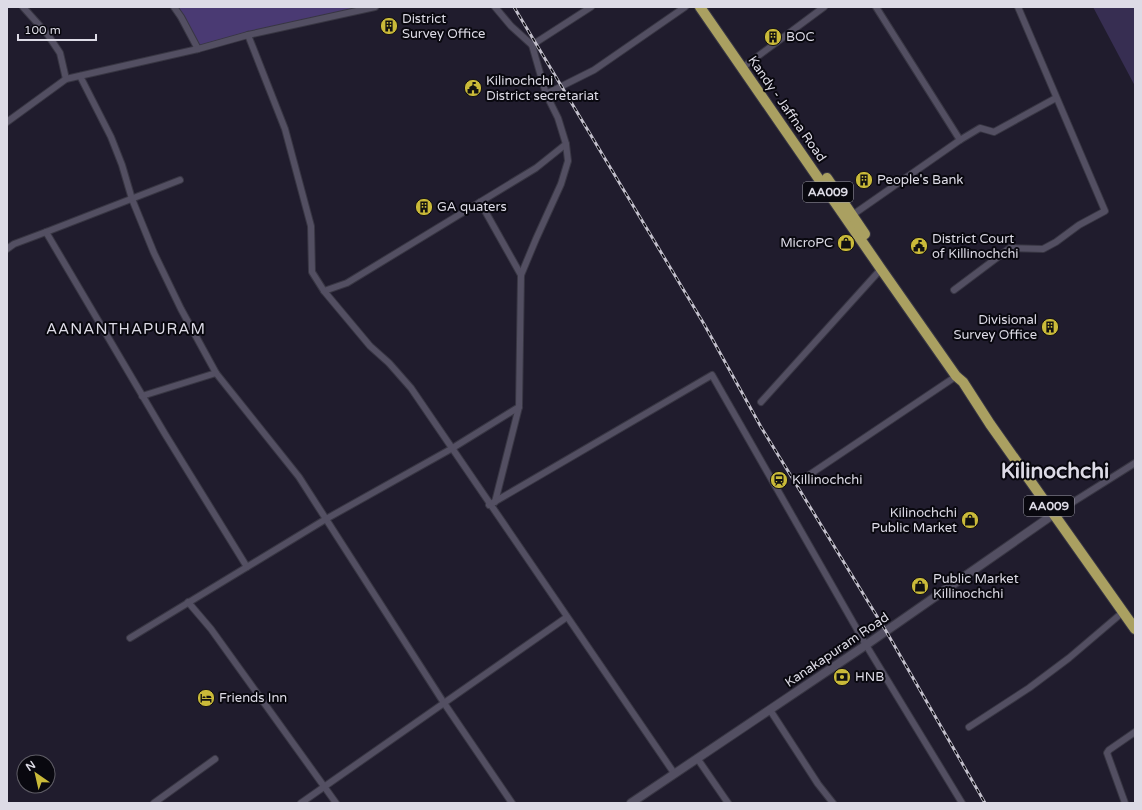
<svg xmlns="http://www.w3.org/2000/svg" width="1142" height="810" viewBox="0 0 1142 810" font-family="'Varela Round',sans-serif">
	<style>
		.green { fill: #372e52 }
		.forest { fill: #4a3a73 }
		.lines { fill: none; stroke-linecap: round; stroke-linejoin: round }
		.minor-casing { stroke: #383643; stroke-width: 8 }
		.tertiary-casing { stroke: #383643; stroke-width: 10 }
		.trunk-casing { stroke: #383643; stroke-width: 12 }
		.minor { stroke: #534f62; stroke-width: 6 }
		.tertiary { stroke: #534f62; stroke-width: 8 }
		.trunk { stroke: #aaa061; stroke-width: 10 }
		.rail-casing { stroke: #c2bfcb; stroke-width: 3 }
		.rail { stroke: #09080f; stroke-width: 1.5; stroke-dasharray: 4.5; stroke-linecap: butt }
		.labels { text-anchor: middle; dominant-baseline: central; stroke-width: 4; stroke-linejoin: round; paint-order: stroke }
		.shield { fill: #09080f; stroke: #9d9ca6; stroke-width: 1 }
		.shield-label { font-size: 12px; font-weight: bold; fill: #dddbe6 }
		.poi-label { font-size: 13px; fill: #dddbe6; stroke: #09080f; text-anchor: start }
		.street-label { font-size: 13px; fill: #dddbe6; stroke: #09080f }
		.quarter-label { font-size: 15px; letter-spacing: 1px; fill: #dddbe6; stroke: #09080f }
		.town-label { font-size: 21px; font-weight: bold; fill: #dddbe6; stroke: #09080f }
	</style>
	<rect width="100%" height="100%" fill="#201c2d"/>
	<polygon class="green" points="1093,7 1135,7 1135,86"/>
	<polygon class="forest" points="170,7 383,7 198,49"/>
	<g class="lines">
		<defs>
			<g id="minor">
				<polyline points="23,7 48,35 60,53 66,79"/>
				<polyline points="174,7 181,17 198,49"/>
				<polyline points="495,7 511,26 532,45"/>
				<polyline points="591,7 532,45 546,94 594,70 685,7"/>
				<polyline points="876,7 960,140"/>
				<polyline points="248,35 285,129 311,226 312,272 324,291 347,283 536,168 566,144 558,118 546,94"/>
				<polyline points="742,68 824,7"/>
				<polyline points="80,76 111,137 122,165 132,199 154,253 181,309 216,373 299,477 444,703 512,803"/>
				<polyline points="7,122 66,79 198,49 248,35 375,7"/>
				<polyline points="480,202 521,275"/>
				<polyline points="851,216 960,140 980,128 994,132 1056,98"/>
				<polyline points="46,232 165,434 247,567"/>
				<polyline points="7,249 14,244 46,232 180,180"/>
				<polyline points="954,290 1010,248 1043,249 1056,242 1079,225 1105,211 1018,7"/>
				<polyline points="324,291 370,346 389,363 411,388 674,773"/>
				<polyline points="142,396 216,373"/>
				<polyline points="761,402 881,269"/>
				<polyline points="803,479 958,375"/>
				<polyline points="495,502 519,407 521,275 536,239 561,184 568,161 566,144"/>
				<polyline points="489,505 712,375 866,645 962,803"/>
				<polyline points="1054,514 1135,463"/>
				<polyline points="188,602 211,629 336,803"/>
				<polyline points="130,638 326,519 451,449 519,407"/>
				<polyline points="770,710 818,784 833,803"/>
				<polyline points="969,727 1029,688 1069,658 1123,612"/>
				<polyline points="697,758 728,803"/>
				<polyline points="154,803 215,759"/>
				<polyline points="301,803 567,617"/>
				<polyline points="1125,803 1107,753 1109,750 1135,732"/>
			</g>
			<polyline id="tertiary" points="631,803 866,645 1054,514"/>
			<g id="trunk">
				<polyline points="700,7 881,269 956,376 963,382 990,424 1135,629"/>
				<polyline points="827,178 865,234"/>
			</g>
		</defs>
		<use href="#minor" class="minor-casing"/>
		<use href="#tertiary" class="tertiary-casing"/>
		<use href="#trunk" class="trunk-casing"/>
		<use href="#minor" class="minor"/>
		<use href="#tertiary" class="tertiary"/>
		<use href="#trunk" class="trunk"/>
		<defs>
			<polyline id="rail" points="514,7 704,324 761,427 886,631 985,803"/>
		</defs>
		<use href="#rail" class="rail-casing"/>
		<use href="#rail" class="rail"/>
	</g>
	<defs>
		<symbol id="building-disc" viewBox="-11 -11 22 22"><circle r="9.5" fill="#caba39" stroke="#09080f"/><path d="M-4-6H4V6H1V3H-1V6H-4ZM-2.5-4.3h1.7v1.8h-1.7ZM.8-4.3h1.7v1.8H.8ZM-2.5-1h1.7V.8h-1.7ZM.8-1h1.7V.8H.8Z" fill="#111"/></symbol>
		<symbol id="civic-disc" viewBox="-11 -11 22 22"><circle r="9.5" fill="#caba39" stroke="#09080f"/><path d="M-.6-6.5H3V-4.5H.6V-3L4-1V1h2V6H-6V1h2V-1L-.6-3ZM-1.2 2.5V6h2.4V2.5Z" fill="#111"/></symbol>
		<symbol id="shop-disc" viewBox="-11 -11 22 22"><circle r="9.5" fill="#caba39" stroke="#09080f"/><path d="M-5-2.5h2.3a2.7 3.5 0 0 1 5.4 0H5L5.5 6h-11ZM-1.5-2.5h3a1.5 2.3 0 0 0-3 0Z" fill="#111"/></symbol>
		<symbol id="station-disc" viewBox="-11 -11 22 22"><circle r="9.5" fill="#caba39" stroke="#09080f"/><path d="M-3-6H3Q5-6 5-4V2Q5 4 3 4L4.5 6H3L1.5 4h-3L-3 6H-4.5L-3 4Q-5 4-5 2V-4Q-5-6-3-6ZM-3.5-4v3h7v-3ZM-3.5 1v1.5H-2V1ZM2 1v1.5H3.5V1Z" fill="#111"/></symbol>
		<symbol id="bank-disc" viewBox="-11 -11 22 22"><circle r="9.5" fill="#caba39" stroke="#09080f"/><path d="M-6-4H6V4H-6ZM0-2.3a2.3 2.3 0 1 0 0 4.6a2.3 2.3 0 1 0 0-4.6Z" fill="#111"/></symbol>
		<symbol id="hotel-disc" viewBox="-11 -11 22 22"><circle r="9.5" fill="#caba39" stroke="#09080f"/><path d="M-6-4.5h1.5V1H6V5H4.5V3h-9V5H-6ZM-4 0a1.8 1.8 0 1 1 3.6 0ZM.5 0V-2.5h3Q6-2.5 6 0Z" fill="#111"/></symbol>
	</defs>
	<g fill-rule="evenodd">
		<use href="#building-disc" x="379" y="16" width="20" height="20"/>
		<use href="#building-disc" x="763" y="27" width="20" height="20"/>
		<use href="#civic-disc" x="463" y="78" width="20" height="20"/>
		<use href="#building-disc" x="854" y="170" width="20" height="20"/>
		<use href="#building-disc" x="414" y="197" width="20" height="20"/>
		<use href="#shop-disc" x="836" y="233" width="20" height="20"/>
		<use href="#civic-disc" x="909" y="236" width="20" height="20"/>
		<use href="#building-disc" x="1040" y="317" width="20" height="20"/>
		<use href="#station-disc" x="769" y="470" width="20" height="20"/>
		<use href="#shop-disc" x="960" y="510" width="20" height="20"/>
		<use href="#shop-disc" x="910" y="576" width="20" height="20"/>
		<use href="#bank-disc" x="832" y="667" width="20" height="20"/>
		<use href="#hotel-disc" x="196" y="688" width="20" height="20"/>
	</g>
	<g class="labels">
		<g class="shield">
			<rect x="803" y="182" width="50" height="20" rx="3"/>
			<rect x="1024" y="496" width="50" height="20" rx="3"/>
		</g>
		<g class="shield-label">
			<text x="828" y="192">AA009</text>
			<text x="1049" y="506">AA009</text>
		</g>
		<g class="poi-label">
			<text x="402" y="19">District<tspan x="402" dy="15">Survey Office</tspan></text>
			<text x="786" y="37">BOC</text>
			<text x="486" y="81">Kilinochchi<tspan x="486" dy="15">District secretariat</tspan></text>
			<text x="877" y="180">People's Bank</text>
			<text x="437" y="207">GA quaters</text>
			<text x="932" y="239">District Court<tspan x="932" dy="15">of Killinochchi</tspan></text>
			<text x="833" y="243" text-anchor="end">MicroPC</text>
			<text x="1037" y="320" text-anchor="end">Divisional<tspan x="1037" dy="15">Survey Office</tspan></text>
			<text x="792" y="480">Killinochchi</text>
			<text x="957" y="513" text-anchor="end">Kilinochchi<tspan x="957" dy="15">Public Market</tspan></text>
			<text x="933" y="579">Public Market<tspan x="933" dy="15">Killinochchi</tspan></text>
			<text x="855" y="677">HNB</text>
			<text x="219" y="698">Friends Inn</text>
		</g>
		<g class="street-label">
			<text transform="translate(787 109) rotate(55)">Kandy - Jaffna Road</text>
			<text transform="translate(837 650) rotate(-34)">Kanakapuram Road</text>
		</g>
		<g class="quarter-label">
			<text x="126" y="329">AANANTHAPURAM</text>
		</g>
		<g class="town-label">
			<text x="1055" y="471">Kilinochchi</text>
		</g>
	</g>
	<rect width="1142" height="810" fill="none" stroke="#dddbe6" stroke-width="16"/>
	<g transform="translate(36 774) rotate(326)"><circle r="19" fill="#09080f" stroke="#5e5c65"/>
	<path d="M0-3L7 15L0 10L-7 15Z" fill="#caba39"/>
	<text y="-6" font-size="11" font-weight="bold" text-anchor="middle" fill="#dddbe6">N</text>
	</g>
	<path d="M18 34v6h78v-6" fill="none" stroke="#dddbe6" stroke-width="2"/>
	<text x="24" y="34" font-size="12" fill="#dddbe6" stroke="#09080f" stroke-width="3" paint-order="stroke">100 m</text>
</svg>
